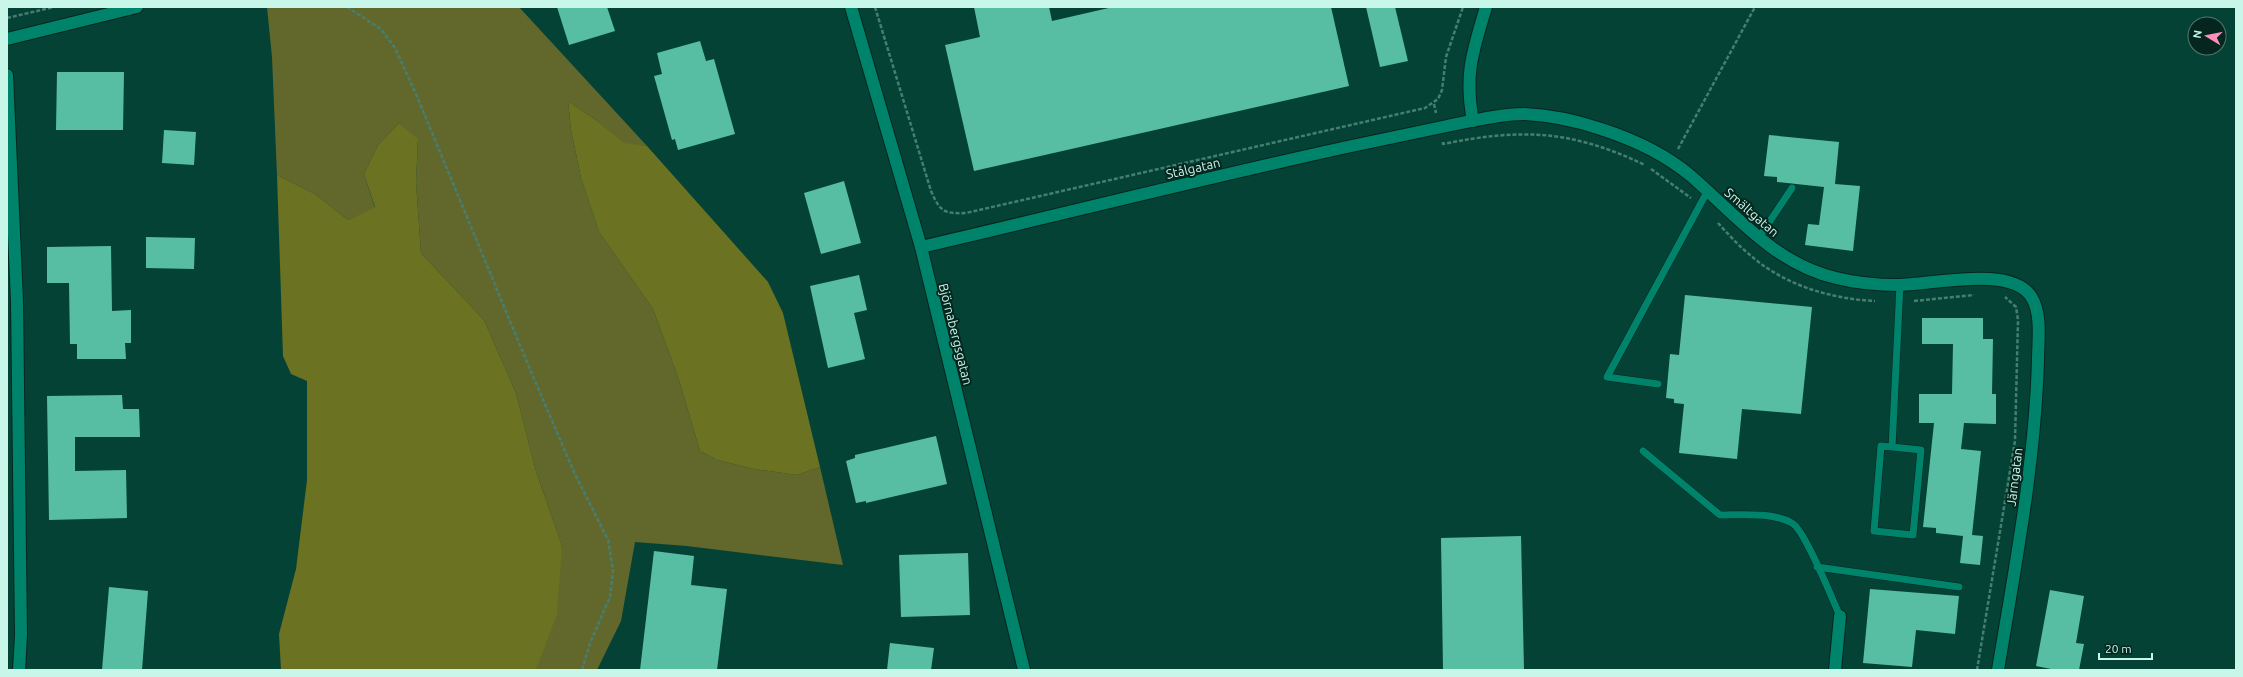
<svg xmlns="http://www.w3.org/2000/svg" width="2243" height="677" viewBox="0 0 2243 677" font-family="Ubuntu,sans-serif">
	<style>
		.green { fill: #62682c }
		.forest { fill: #6b7221 }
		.building { fill: #57bea4 }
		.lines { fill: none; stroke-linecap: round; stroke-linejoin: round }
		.service-casing { stroke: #04261e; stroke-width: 8 }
		.minor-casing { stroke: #04261e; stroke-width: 14 }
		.path { stroke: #467e71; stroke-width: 2.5; stroke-dasharray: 4 2; stroke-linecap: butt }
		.service { stroke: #00836b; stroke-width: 7 }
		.minor { stroke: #00836b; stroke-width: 12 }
		.labels { text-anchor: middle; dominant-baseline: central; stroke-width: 4; stroke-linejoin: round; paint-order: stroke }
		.street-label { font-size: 13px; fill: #c8f6e8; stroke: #04261e }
	</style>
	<rect width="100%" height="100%" fill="#054236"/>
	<polygon class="green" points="267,7 519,7 647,146 624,144 596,120 568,101 571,130 581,178 599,232 653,309 679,380 700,451 717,460 754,469 797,475 820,467 843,565 687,546 635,542 621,621 597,670 536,670 562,546 536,471 516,393 484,320 421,253 416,182 418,140 399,123 378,145 364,174 375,208 348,220 315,194 277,175 272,57"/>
	<g class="forest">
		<polygon points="568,101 596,120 624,143 647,146 768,282 783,313 820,467 797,475 754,469 717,460 700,451 679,380 653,309 599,232 581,178 571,130"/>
		<polygon points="399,123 418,139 416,182 421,253 484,320 516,393 536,471 562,546 557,614 536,670 281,670 279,634 296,569 307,480 307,381 291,374 283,356 277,175 315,194 348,220 375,207 364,174 378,145"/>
	</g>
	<g class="building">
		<polygon points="557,7 607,7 615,31 569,45"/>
		<polygon points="974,7 1049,7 1052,21 1113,7 1331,7 1349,86 974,171 945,45 980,37"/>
		<polygon points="1366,7 1395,7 1408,61 1380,67"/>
		<polygon points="700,41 706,61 714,59 735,134 678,150 675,139 672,140 654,76 662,74 657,53"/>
		<polygon points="57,72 124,72 123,130 56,130"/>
		<polygon points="164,130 196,132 194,165 162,163"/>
		<polygon points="1769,135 1839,142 1835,184 1860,186 1853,251 1805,245 1808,224 1819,225 1824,187 1777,182 1777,177 1764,176"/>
		<polygon points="844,181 861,243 821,254 804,193"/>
		<polygon points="146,237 195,238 194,269 146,268"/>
		<polygon points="111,246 112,311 131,310 131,343 125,343 126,359 77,359 77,344 70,344 69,283 47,283 47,247"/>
		<polygon points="859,275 867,310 854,313 865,359 828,368 810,286"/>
		<polygon points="1685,295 1812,307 1801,414 1742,409 1737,459 1679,453 1684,404 1674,403 1674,399 1666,398 1670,354 1679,355"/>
		<polygon points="1922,318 1983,318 1983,339 1993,339 1992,394 1996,394 1996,424 1964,423 1961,449 1981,451 1972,535 1983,536 1980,565 1960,563 1963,536 1936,533 1936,528 1923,527 1934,423 1919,423 1919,394 1952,394 1953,344 1922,344"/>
		<polygon points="122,395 123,409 139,409 140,437 75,437 75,471 126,470 127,518 49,520 47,396"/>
		<polygon points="936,436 947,484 866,503 866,501 856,503 846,461 855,458 855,455"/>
		<polygon points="1521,536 1524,670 1443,670 1441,538"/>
		<polygon points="654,551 694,556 691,585 727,589 717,670 640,670"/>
		<polygon points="968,553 970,615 901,617 899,555"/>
		<polygon points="109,587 148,591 142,670 102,670"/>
		<polygon points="1870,589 1959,596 1955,634 1916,630 1912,667 1863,663"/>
		<polygon points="2050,590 2084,596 2076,643 2084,644 2079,670 2056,670 2036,666"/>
		<polygon points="890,643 934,648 931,670 887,670"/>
	</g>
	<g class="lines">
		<defs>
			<g id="service">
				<polyline points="1758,239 1792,188"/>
				<polyline points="1658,384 1607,377 1707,192"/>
				<polyline points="1892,447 1921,450 1913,535 1874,531 1881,446 1892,447 1900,285"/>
				<path d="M1643 451 1720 515C1742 515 1772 512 1792 523 1805 530 1832 599 1840 616"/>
				<polyline points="1817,567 1959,587"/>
			</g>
			<g id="minor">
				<polyline points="851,7 921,247 1024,670"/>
				<polyline points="7,39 137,7"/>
				<polyline points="7,75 17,301 21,635 19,670"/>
				<path d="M1473 121C1464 74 1473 51 1486 7"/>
				<path d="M921 247C1063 214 1205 178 1347 147 1381 140 1414 133 1447 126 1472 121 1499 114 1524 114 1550 115 1577 121 1601 129 1632 139 1666 155 1691 176 1736 215 1775 264 1836 278 1856 283 1878 285 1898 285 1932 285 2013 264 2032 298 2042 315 2038 341 2038 360 2035 464 2015 567 1998 670"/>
				<polyline points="1835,670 1840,616"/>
			</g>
		</defs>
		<use href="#service" class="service-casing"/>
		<use href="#minor" class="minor-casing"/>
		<g class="path">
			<polyline points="347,7 381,29 395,48 416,94 529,367 574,472 608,540 613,570 610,597 590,643 582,670"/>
			<path d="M875 7 931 191C940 211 943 214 966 213L1425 108 1438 99 1442 90 1446 57 1463 7"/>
			<polyline points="7,18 54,7"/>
			<polyline points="1434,104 1436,113"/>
			<path d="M1443 142V144C1523 128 1571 130 1645 165"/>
			<polyline points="1678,149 1755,7"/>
			<polyline points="1651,169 1691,198"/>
			<path d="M1718 223C1728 234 1739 246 1750 255 1784 285 1831 299 1875 301"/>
			<polyline points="1914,301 1974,295"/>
			<polyline points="1977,670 2015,441 2018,320 2016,307 2005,297"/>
		</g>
		<use href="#service" class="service"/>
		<use href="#minor" class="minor"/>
	</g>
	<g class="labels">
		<g class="street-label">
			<text transform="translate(1193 168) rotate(-13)">Stålgatan</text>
			<text transform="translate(1752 212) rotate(41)">Smältgatan</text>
			<text transform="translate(956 334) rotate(76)">Björnabergsgatan</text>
			<text transform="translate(2014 477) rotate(-83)">Järngatan</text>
		</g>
	</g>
	<rect width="2243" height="677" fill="none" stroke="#c8f6e8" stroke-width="16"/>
	<g transform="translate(2207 36) rotate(280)"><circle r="19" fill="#04261e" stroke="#52796f"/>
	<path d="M0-3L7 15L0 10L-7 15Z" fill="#fe8ebd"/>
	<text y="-6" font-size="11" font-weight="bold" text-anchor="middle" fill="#c8f6e8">N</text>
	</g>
	<path d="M2099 653v6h53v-6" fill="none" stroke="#c8f6e8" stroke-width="2"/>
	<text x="2105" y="653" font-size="12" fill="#c8f6e8" stroke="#04261e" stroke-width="3" paint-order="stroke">20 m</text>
</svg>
